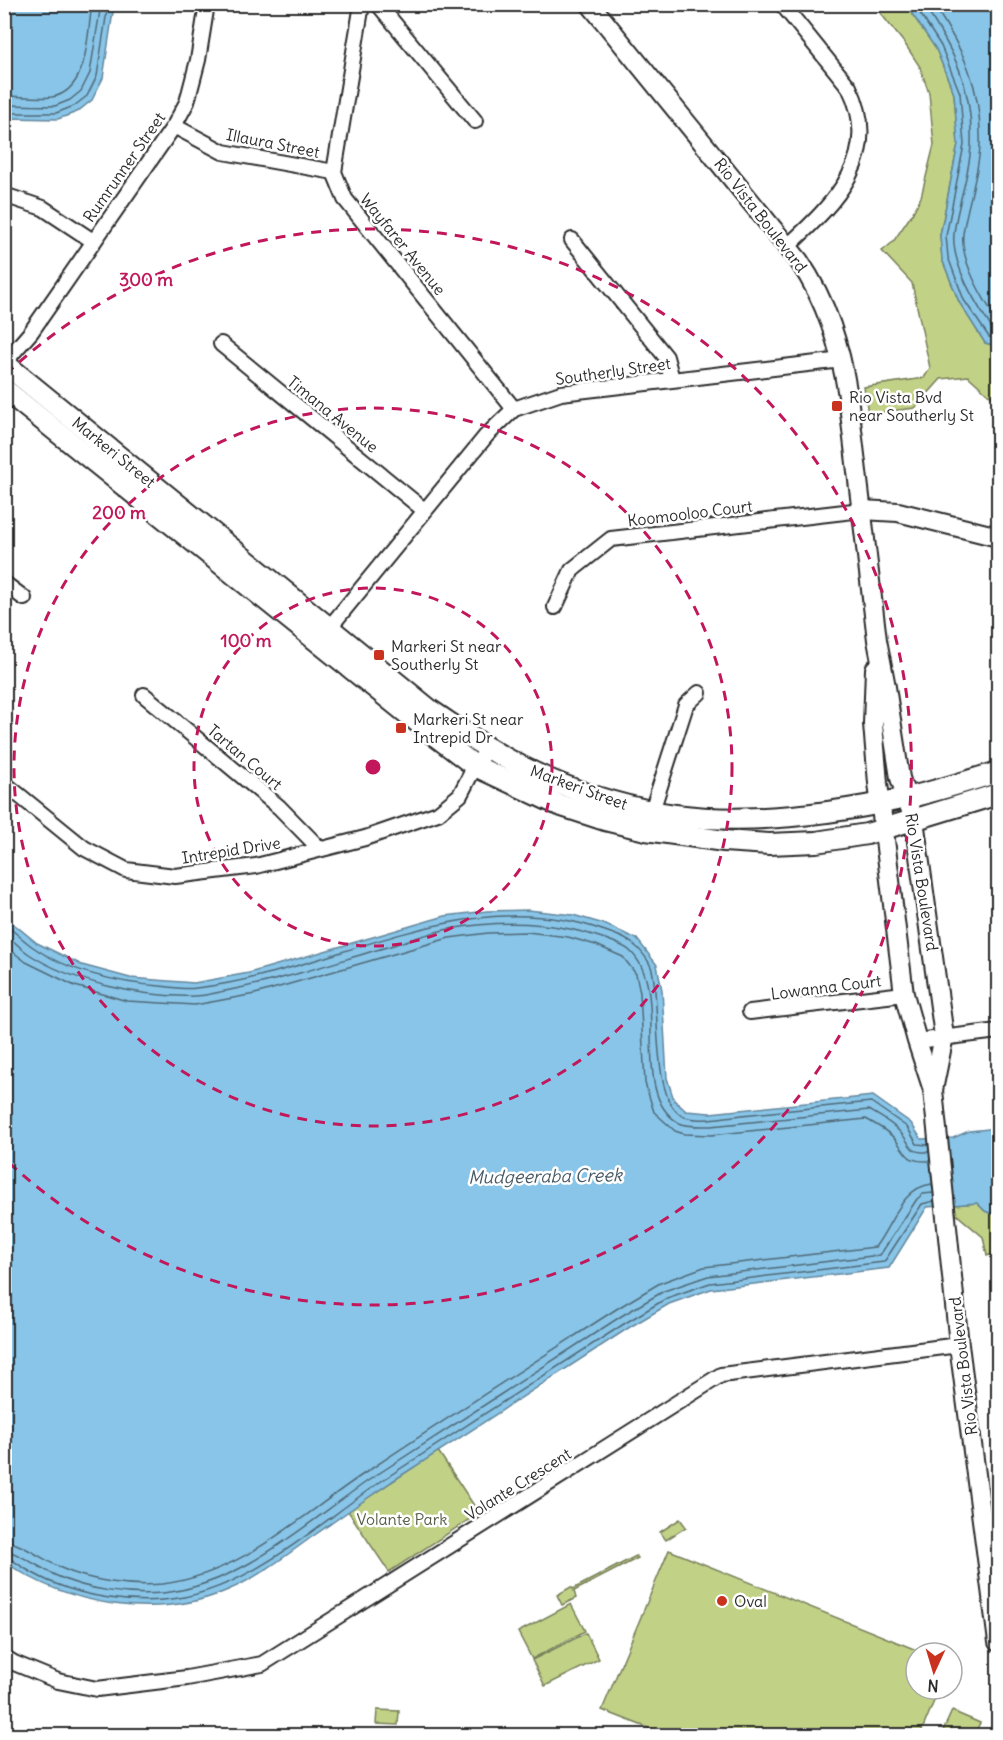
<svg xmlns="http://www.w3.org/2000/svg" width="1003" height="1740" viewBox="0 0 1003 1740" font-family="Delius,sans-serif">
	<style>
		.green { fill: #c1d287; stroke: #767e59; stroke-width: 1.5 }
		.water { fill: #88c5e8; stroke: #63879c; stroke-width: 1.5 }
		.lines { fill: none; stroke-linecap: round; stroke-linejoin: round }
		.shore { stroke: #506977; stroke-width: 1.5 }
		.minor-casing { stroke: #2b2b2b; stroke-width: 18 }
		.tertiary-casing { stroke: #2b2b2b; stroke-width: 22 }
		.secondary-casing { stroke: #2b2b2b; stroke-width: 24 }
		.minor { stroke: #fff; stroke-width: 14 }
		.tertiary { stroke: #fff; stroke-width: 18 }
		.secondary { stroke: #fff; stroke-width: 20 }
		.ring { fill: none; stroke: #c2185b; stroke-width: 3; stroke-dasharray: 10 8 }
		.poi-dot { fill: #c8321e; stroke: #fff; stroke-width: 2 }
		.labels { text-anchor: middle; dominant-baseline: central; stroke-width: 5; stroke-linejoin: round; paint-order: stroke }
		.street-label { font-size: 16px; fill: #2b2b2b; stroke: #fff }
		.poi-label { font-size: 16px; fill: #2b2b2b; stroke: #fff; text-anchor: start }
		.park-label { font-size: 16px; fill: #585d47; stroke: #fff }
		.water-label { font-size: 18px; font-style: italic; fill: #475964; stroke: #fff }
		.centre { fill: #c2185b; stroke: #fff; stroke-width: 3 }
		.ring-label { font-size: 18px; text-anchor: middle; font-weight: bold; fill: #c2185b; stroke: #fff; stroke-width: 5; stroke-linejoin: round; paint-order: stroke }
	</style>
	<rect width="100%" height="100%" fill="#fff"/>
	<filter id="ink" filterUnits="userSpaceOnUse"><feTurbulence type="fractalNoise" baseFrequency=".0167" numOctaves="2"/><feDisplacementMap in="SourceGraphic" scale="12" xChannelSelector="R" yChannelSelector="G"/><feConvolveMatrix kernelMatrix="1 2 1 2 8 2 1 2 1" color-interpolation-filters="sRGB"/></filter>
	<g filter="url(#ink)">
		<g class="green">
			<polygon points="874,5 906,5 936,49 954,94 958,144 940,235 942,259 959,302 985,343 998,346 998,406 996,401 968,376 941,379 915,408 868,414 864,387 924,378 930,368 912,283 882,251 893,242 912,214 921,197 934,145 929,93 920,67 905,44"/>
			<polygon points="977,1203 985,1211 998,1216 998,1252 987,1256 983,1237 955,1213 954,1205"/>
			<polygon points="438,1451 479,1513 389,1572 348,1511"/>
			<polygon points="680,1519 686,1527 666,1540 660,1532"/>
			<polygon points="669,1550 924,1653 916,1653 916,1689 939,1689 920,1735 666,1735 602,1710"/>
			<polygon points="636,1556 638,1558 574,1591 576,1598 562,1605 557,1595 571,1587 573,1589"/>
			<polygon points="571,1604 585,1631 532,1659 518,1632"/>
			<polygon points="586,1633 599,1659 545,1686 532,1660"/>
			<polygon points="377,1710 399,1711 398,1725 376,1724"/>
			<polygon points="952,1711 980,1723 974,1735 941,1735"/>
		</g>
		<g class="water">
			<polygon points="4,5 114,5 103,78 92,100 77,112 58,119 5,118"/>
			<polygon points="906,5 998,5 998,346 985,343 959,302 942,259 940,236 958,144 954,94 936,49"/>
			<path d="M528 910 573 915 604 924 637 939 657 965 662 990 667 1078 674 1100 686 1111 710 1113 873 1096 911 1123 921 1139 953 1138 969 1131 998 1128V1216L985 1211 977 1203 927 1207 889 1268 711 1289 669 1304 630 1327C550 1379 471 1431 391 1482 363 1501 336 1520 309 1539 283 1558 258 1577 228 1590 192 1606 152 1609 113 1604 73 1598 38 1585 5 1562L4 916 37 943 82 965 130 978 194 983 249 973 445 916 487 911Z"/>
		</g>
		<g class="lines">
			<g class="shore">
				<polyline points="914,4 941,46 960,93 964,145 946,236 948,257 964,300 989,337 998,340"/>
				<path d="M923 4C954 51 973 86 971 144 970 175 957 204 954 234 951 265 977 305 993 330L998 332"/>
				<path d="M933 4C964 51 982 87 980 145 979 175 967 204 963 234 960 262 984 300 998 322"/>
				<path d="M4 96C20 96 36 99 52 97 89 91 87 34 92 4"/>
				<polyline points="4,105 55,106 70,100 81,91 90,73 101,4"/>
				<polyline points="4,113 56,113 74,106 87,96 97,76 108,4"/>
				<path d="M4 924C14 931 23 940 33 947 67 971 118 983 160 986 172 987 185 990 196 988 331 973 464 881 602 930 611 933 627 938 634 945 641 950 650 962 652 970 661 1003 650 1105 685 1117 699 1122 726 1117 742 1115 785 1111 828 1106 871 1102L907 1127 917 1144 928 1145"/>
				<path d="M4 933C13 940 20 948 29 954 71 982 144 998 194 996 206 996 218 992 230 990 283 980 335 962 387 947 407 941 428 933 449 929 488 922 531 921 570 929 584 932 620 942 630 951 673 991 627 1093 679 1123 687 1127 702 1126 711 1126L869 1110C879 1116 892 1123 900 1132 912 1144 907 1153 929 1152"/>
				<path d="M4 945 26 962 75 986 127 1001 195 1005 255 994 449 938 488 933 527 932 568 937 596 945 623 957 636 974 640 993 645 1083 654 1112 675 1131 684 1134 711 1135 866 1119C875 1124 888 1131 895 1139 908 1155 906 1162 930 1161"/>
				<path d="M4 1541C18 1541 46 1561 61 1568 90 1581 131 1587 163 1584 244 1574 306 1511 371 1469 453 1414 536 1361 618 1308L660 1283 704 1267 875 1247C892 1226 901 1187 932 1184"/>
				<path d="M4 1550C14 1550 45 1571 57 1576 87 1590 130 1596 163 1593 245 1584 309 1520 375 1476 458 1422 540 1369 623 1315L664 1291 708 1276 880 1255 917 1199 923 1194 933 1193"/>
				<path d="M4 1557C12 1558 17 1564 24 1568 34 1574 45 1580 56 1584 88 1597 129 1603 163 1600 247 1593 313 1527 380 1482 462 1428 544 1375 627 1322L667 1298 710 1283 884 1262 922 1204 934 1201"/>
			</g>
			<defs>
				<g id="minor">
					<polyline points="362,4 334,172 345,199 514,409"/>
					<polyline points="378,4 475,121"/>
					<path d="M782 4 849 87C883 155 836 202 788 246"/>
					<polyline points="174,126 223,152 334,172"/>
					<polyline points="4,195 43,208 93,241"/>
					<polyline points="572,240 666,357 672,379"/>
					<polyline points="221,344 424,510"/>
					<polyline points="8,365 11,355 31,332 174,126 187,102 198,60 207,4"/>
					<polyline points="4,583 24,598"/>
					<polyline points="555,607 572,570 611,539 862,510"/>
					<polyline points="325,633 486,436 514,409 561,393 842,360"/>
					<polyline points="144,695 279,807 320,849"/>
					<polyline points="4,783 84,848 126,870 175,876 256,866 365,838 438,813 460,795 475,766 488,749"/>
					<polyline points="650,817 686,705 699,693"/>
					<polyline points="750,1012 904,994"/>
					<polyline points="917,1041 998,1031"/>
					<polyline points="4,1657 14,1663 58,1681 97,1689 187,1678 262,1664 721,1375 959,1345"/>
				</g>
				<g id="tertiary">
					<path d="M590 4 799 261C827 302 840 346 848 396L877 640 886 687 900 778 914 820 944 1036 933 1090"/>
					<polyline points="862,510 898,512 998,537"/>
					<polyline points="875,669 873,724 878,783 904,994 917,1041 933,1090 959,1345 998,1642"/>
				</g>
				<g id="secondary">
					<path d="M4 363 430 710C468 736 505 761 548 779 588 796 632 809 675 815 750 825 832 814 906 798 937 791 968 781 998 772"/>
					<polyline points="4,389 425,728 475,766 559,805 605,820 646,830 724,841 769,844 816,842 867,834 998,794"/>
				</g>
			</defs>
			<use href="#minor" class="minor-casing"/>
			<use href="#tertiary" class="tertiary-casing"/>
			<use href="#secondary" class="secondary-casing"/>
			<use href="#minor" class="minor"/>
			<use href="#tertiary" class="tertiary"/>
			<use href="#secondary" class="secondary"/>
		</g>
	</g>
	<g class="ring">
		<circle cx="373" cy="767" r="179"/>
		<circle cx="373" cy="767" r="359"/>
		<path d="M6 374A538 538 0 1 1 6 1160"/>
	</g>
	<g class="poi-dot">
		<rect x="831" y="400" width="12" height="12" rx="3"/>
		<rect x="373" y="649" width="12" height="12" rx="3"/>
		<rect x="395" y="722" width="12" height="12" rx="3"/>
		<circle cx="722" cy="1601" r="6"/>
	</g>
	<g class="labels">
		<g class="street-label">
			<text transform="translate(273 143) rotate(11)">Illaura Street</text>
			<text transform="translate(124 167) rotate(-55)">Rumrunner Street</text>
			<text transform="translate(761 215) rotate(52)">Rio Vista Boulevard</text>
			<text transform="translate(403 244) rotate(51)">Wayfarer Avenue</text>
			<text transform="translate(613 371) rotate(-8)">Southerly Street</text>
			<text transform="translate(333 414) rotate(39)">Timana Avenue</text>
			<text transform="translate(114 452) rotate(39)">Markeri Street</text>
			<text transform="translate(690 513) rotate(-7)">Koomooloo Court</text>
			<text transform="translate(245 757) rotate(40)">Tartan Court</text>
			<text transform="translate(579 787) rotate(20)">Markeri Street</text>
			<text transform="translate(231 850) rotate(-9)">Intrepid Drive</text>
			<text transform="translate(922 882) rotate(81)">Rio Vista Boulevard</text>
			<text transform="translate(826 987) rotate(-7)">Lowanna Court</text>
			<text transform="translate(963 1366) rotate(-97)">Rio Vista Boulevard</text>
			<text transform="translate(518 1484) rotate(-32)">Volante Crescent</text>
		</g>
		<g class="poi-label">
			<text x="849" y="397">Rio Vista Bvd<tspan x="849" dy="18">near Southerly St</tspan></text>
			<text x="391" y="646">Markeri St near<tspan x="391" dy="18">Southerly St</tspan></text>
			<text x="413" y="719">Markeri St near<tspan x="413" dy="18">Intrepid Dr</tspan></text>
			<text x="734" y="1601">Oval</text>
		</g>
		<g class="park-label">
			<text x="402" y="1519">Volante Park</text>
		</g>
		<g class="water-label">
			<text transform="translate(545 1176) rotate(-1)">Mudgeeraba Creek</text>
		</g>
	</g>
	<circle cx="373" cy="767" r="9" class="centre"/>
	<g class="ring-label">
		<text x="146" y="286">300 m</text>
		<text x="119" y="519">200 m</text>
		<text x="246" y="647">100 m</text>
	</g>
	<rect width="1003" height="1740" fill="none" stroke="#fff" stroke-width="24"/>
	<rect x="12" y="12" width="979" height="1716" fill="none" stroke="#2b2b2b" stroke-width="2" filter="url(#ink)"/>
	<g transform="translate(934 1671) rotate(184)"><circle r="28" fill="#ffffff" stroke="#aaaaaa" stroke-width="1.5"/>
	<path d="M0-4.5L10 22L0 15L-10 22Z" fill="#c8321e"/>
	<text y="-9" font-size="16" font-weight="bold" text-anchor="middle" fill="#2b2b2b">N</text>
	</g>
</svg>
